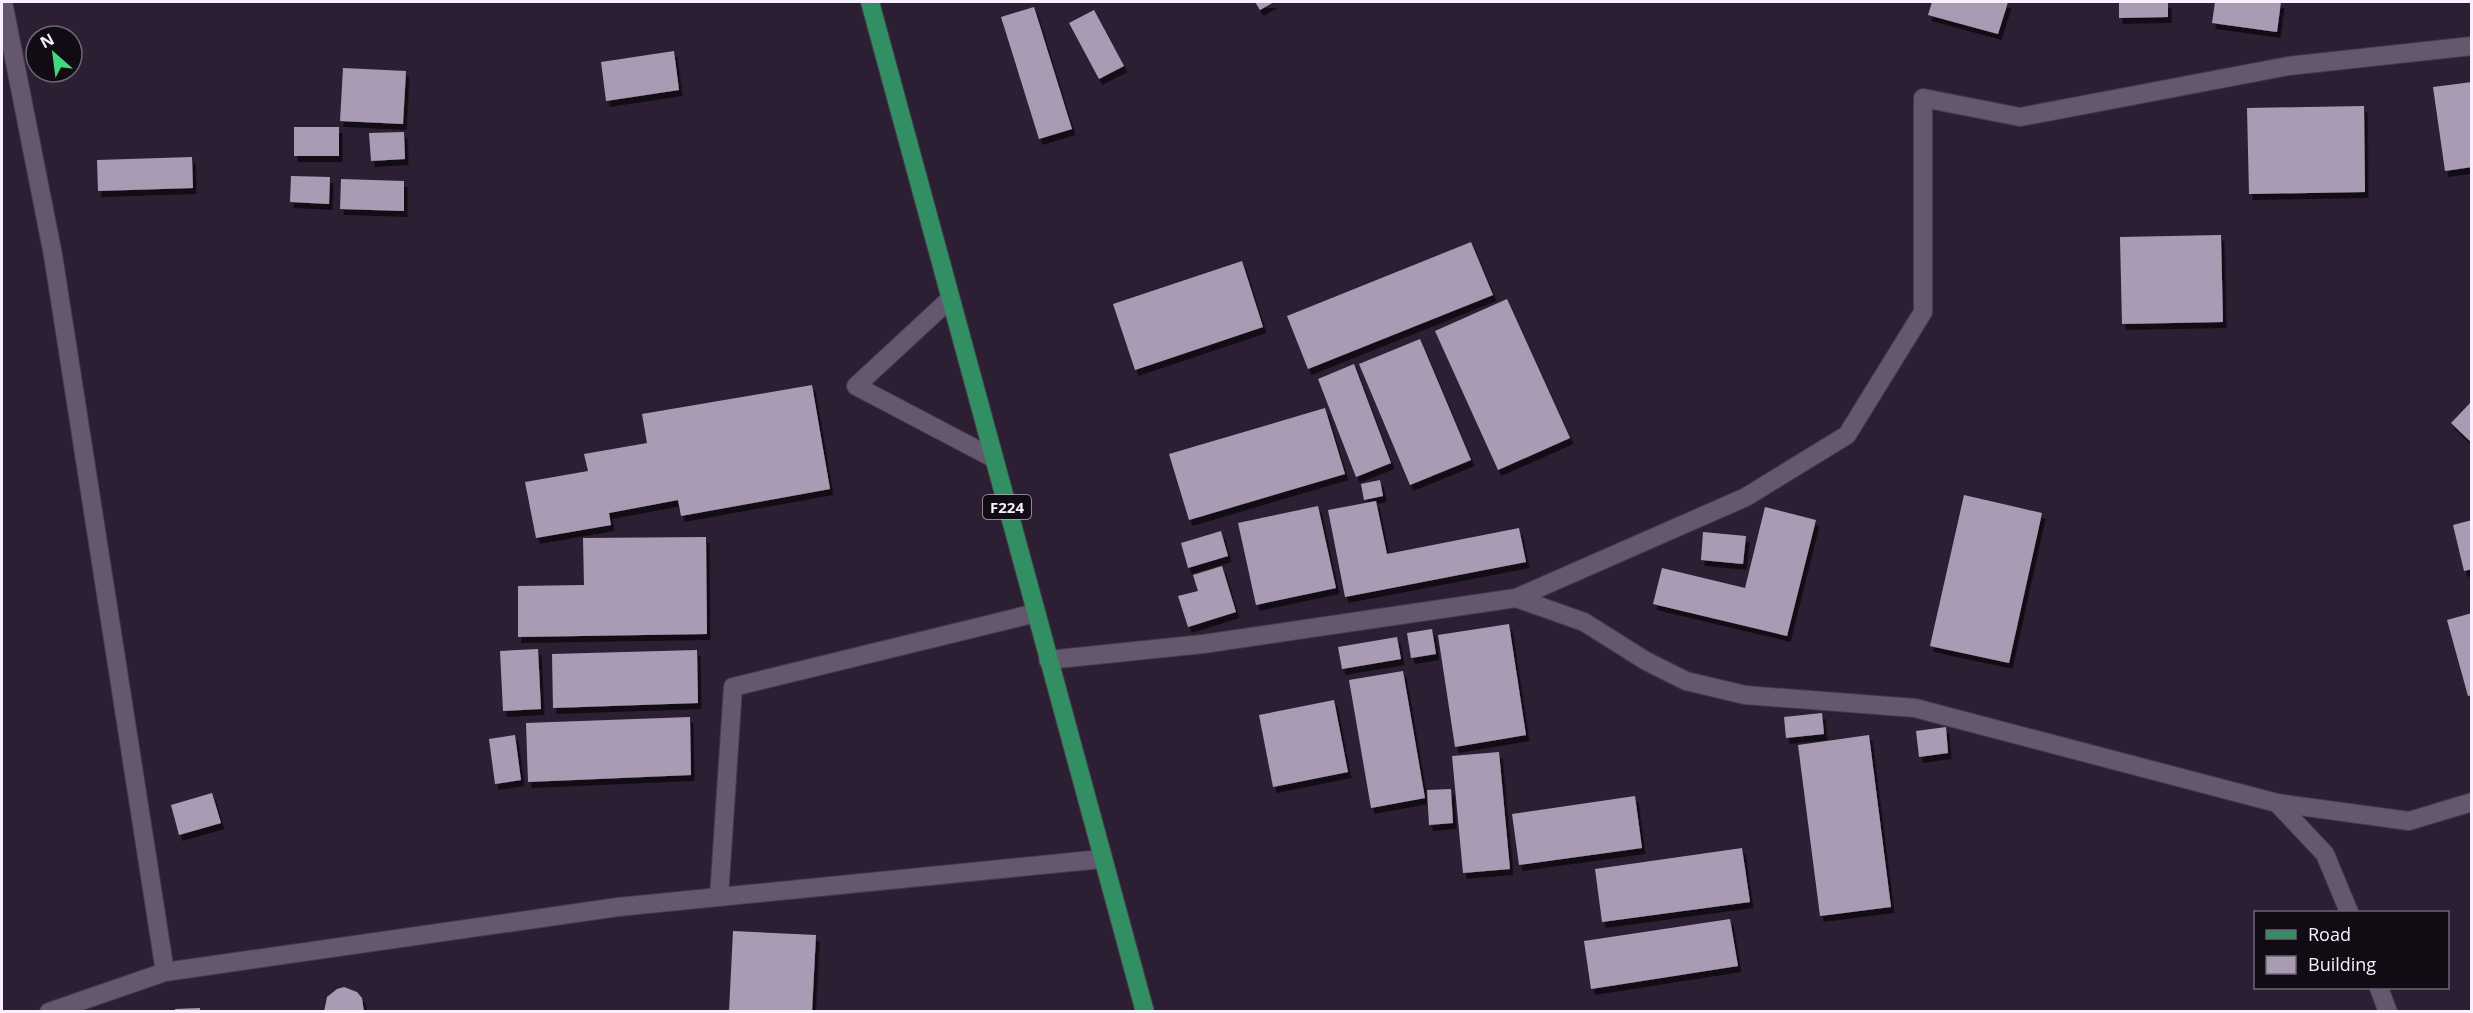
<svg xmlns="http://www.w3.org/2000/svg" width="2473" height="1013" viewBox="0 0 2473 1013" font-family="'Open Sans',sans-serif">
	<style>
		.building { fill: #aa9bb4; filter: url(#shadow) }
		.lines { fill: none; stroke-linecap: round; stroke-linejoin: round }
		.minor-casing { stroke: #463b4c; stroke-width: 20 }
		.major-casing { stroke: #463b4c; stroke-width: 20 }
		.minor { stroke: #65576e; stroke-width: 18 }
		.major { stroke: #318f63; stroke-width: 18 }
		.labels { text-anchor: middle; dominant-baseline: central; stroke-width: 6; stroke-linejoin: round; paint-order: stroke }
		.shield { fill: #110b14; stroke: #b3abb8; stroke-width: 1.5 }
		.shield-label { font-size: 15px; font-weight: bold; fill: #f8f0fe }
	</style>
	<defs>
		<filter id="shadow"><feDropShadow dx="3.5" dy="6" stdDeviation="0" flood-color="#0009"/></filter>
	</defs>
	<rect width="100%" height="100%" fill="#2c1f33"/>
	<g class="building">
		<polygon points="1255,2 1274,2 1260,10"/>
		<polygon points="1932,2 2008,2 1998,34 1928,15"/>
		<polygon points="2119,2 2168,2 2168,17 2119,18"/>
		<polygon points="2215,2 2281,2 2277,32 2212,23"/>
		<polygon points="1034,7 1072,129 1039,139 1001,17"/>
		<polygon points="1094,10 1124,66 1099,79 1069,23"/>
		<polygon points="674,51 679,90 606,101 601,62"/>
		<polygon points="343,68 406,71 403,124 340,121"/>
		<polygon points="2472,82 2472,167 2445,171 2433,87"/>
		<polygon points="2364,106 2365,192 2249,194 2247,108"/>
		<rect x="294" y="127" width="45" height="29"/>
		<polygon points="404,132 405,159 371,161 369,133"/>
		<polygon points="192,157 193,188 98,191 97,160"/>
		<polygon points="291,176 330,177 329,204 290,202"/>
		<polygon points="341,179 404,181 404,211 340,209"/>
		<polygon points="2221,235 2223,322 2122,324 2120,237"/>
		<polygon points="1471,242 1493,295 1308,369 1287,316"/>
		<polygon points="1242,261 1263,327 1135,370 1113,304"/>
		<polygon points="1507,299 1570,438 1498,470 1435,331"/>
		<polygon points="1420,339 1471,460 1410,485 1359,364"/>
		<polygon points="1354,364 1391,463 1356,477 1318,379"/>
		<polygon points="812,385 830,489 681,516 678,500 609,513 611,525 536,538 525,482 588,471 584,454 647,443 642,414"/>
		<polygon points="2472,401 2472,443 2451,423"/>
		<polygon points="1325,408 1345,474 1189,520 1169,454"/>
		<polygon points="1380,480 1383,496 1364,500 1361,484"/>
		<polygon points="1964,495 2042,513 2009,663 1930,646"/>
		<polygon points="1376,501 1387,554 1519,528 1526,562 1345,597 1328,510"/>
		<polygon points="1318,506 1336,588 1256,605 1238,523"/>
		<polygon points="1765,507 1816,520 1787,636 1653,604 1662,568 1745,588"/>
		<polygon points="2472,520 2472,569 2464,571 2453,525"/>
		<polygon points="1221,531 1228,556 1188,568 1181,543"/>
		<polygon points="1703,532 1746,536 1743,564 1701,560"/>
		<polygon points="706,537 707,634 518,637 518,586 584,585 583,538"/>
		<polygon points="1222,566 1236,612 1188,627 1178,596 1198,591 1193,575"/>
		<polygon points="2472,613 2472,695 2468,696 2447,620"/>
		<polygon points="1509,624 1526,735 1455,747 1438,635"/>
		<polygon points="1432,629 1436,654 1411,658 1407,633"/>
		<polygon points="1397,637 1401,659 1342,669 1338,647"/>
		<polygon points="538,649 541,709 503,711 500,651"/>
		<polygon points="697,650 698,703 553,708 552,654"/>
		<polygon points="1403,671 1425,798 1371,808 1349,680"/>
		<polygon points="1334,700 1348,772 1273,787 1259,715"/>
		<polygon points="1822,713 1824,734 1786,738 1784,717"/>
		<polygon points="690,717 691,775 528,782 526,723"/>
		<polygon points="1946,727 1948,753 1919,757 1916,731"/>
		<polygon points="515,735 521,780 495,784 489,739"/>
		<polygon points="1869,735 1891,907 1820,916 1798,745"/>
		<polygon points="1499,752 1510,869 1463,873 1452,756"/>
		<polygon points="1451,789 1453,823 1429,825 1427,790"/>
		<polygon points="212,793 221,823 179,835 171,805"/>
		<polygon points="1635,796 1642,848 1519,865 1512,814"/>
		<polygon points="1742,848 1750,902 1602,922 1595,869"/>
		<polygon points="1730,919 1738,966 1591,989 1584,941"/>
		<polygon points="733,931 816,935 812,1012 729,1012"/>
		<polygon points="344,987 357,992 362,998 364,1012 324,1012 327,997 337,989"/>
		<polygon points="200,1008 200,1012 175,1012 175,1009"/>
	</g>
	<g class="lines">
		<defs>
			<g id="minor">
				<polyline points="3,2 53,255 165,972 49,1012"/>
				<polyline points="950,299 856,386 993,458"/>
				<polyline points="1516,598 1584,622 1646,661 1686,681 1745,695 1915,708 2277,803 2409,821 2472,802"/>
				<polyline points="1048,660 1203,644 1516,598 1746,497 1847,435 1923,312 1923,98 2020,117 2288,66 2472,46"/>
				<polyline points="2277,803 2325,854 2349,912"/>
				<polyline points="719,897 733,687 1036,613"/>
				<polyline points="165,972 618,907 1102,859"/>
				<polyline points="2379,988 2388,1012"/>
			</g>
			<polyline id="major" points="870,2 1145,1012"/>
		</defs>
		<use href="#minor" class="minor-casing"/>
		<use href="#major" class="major-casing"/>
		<use href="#minor" class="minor"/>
		<use href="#major" class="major"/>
	</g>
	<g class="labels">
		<rect class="shield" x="983" y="495" width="48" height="24" rx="4.5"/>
		<g class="shield-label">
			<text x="1007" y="507">F224</text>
		</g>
	</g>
	<rect width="2473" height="1013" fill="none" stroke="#f8f0fe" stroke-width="6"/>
	<rect x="2254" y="911" width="195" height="78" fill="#110b14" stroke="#6d6772" stroke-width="1.5"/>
	<rect x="2266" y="930" width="30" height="9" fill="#318f63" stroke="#6d6772" stroke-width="1.5"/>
	<text x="2308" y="941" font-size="18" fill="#f8f0fe">Road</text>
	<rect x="2266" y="956" width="30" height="18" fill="#aa9bb4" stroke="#6d6772" stroke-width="1.5"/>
	<text x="2308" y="971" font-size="18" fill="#f8f0fe">Building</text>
	<g transform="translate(54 54) rotate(332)"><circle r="28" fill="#110b14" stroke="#6d6772" stroke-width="1.5"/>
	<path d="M0-4.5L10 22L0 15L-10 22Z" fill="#44d77b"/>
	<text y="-9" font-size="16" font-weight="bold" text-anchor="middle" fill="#f8f0fe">N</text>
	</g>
</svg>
